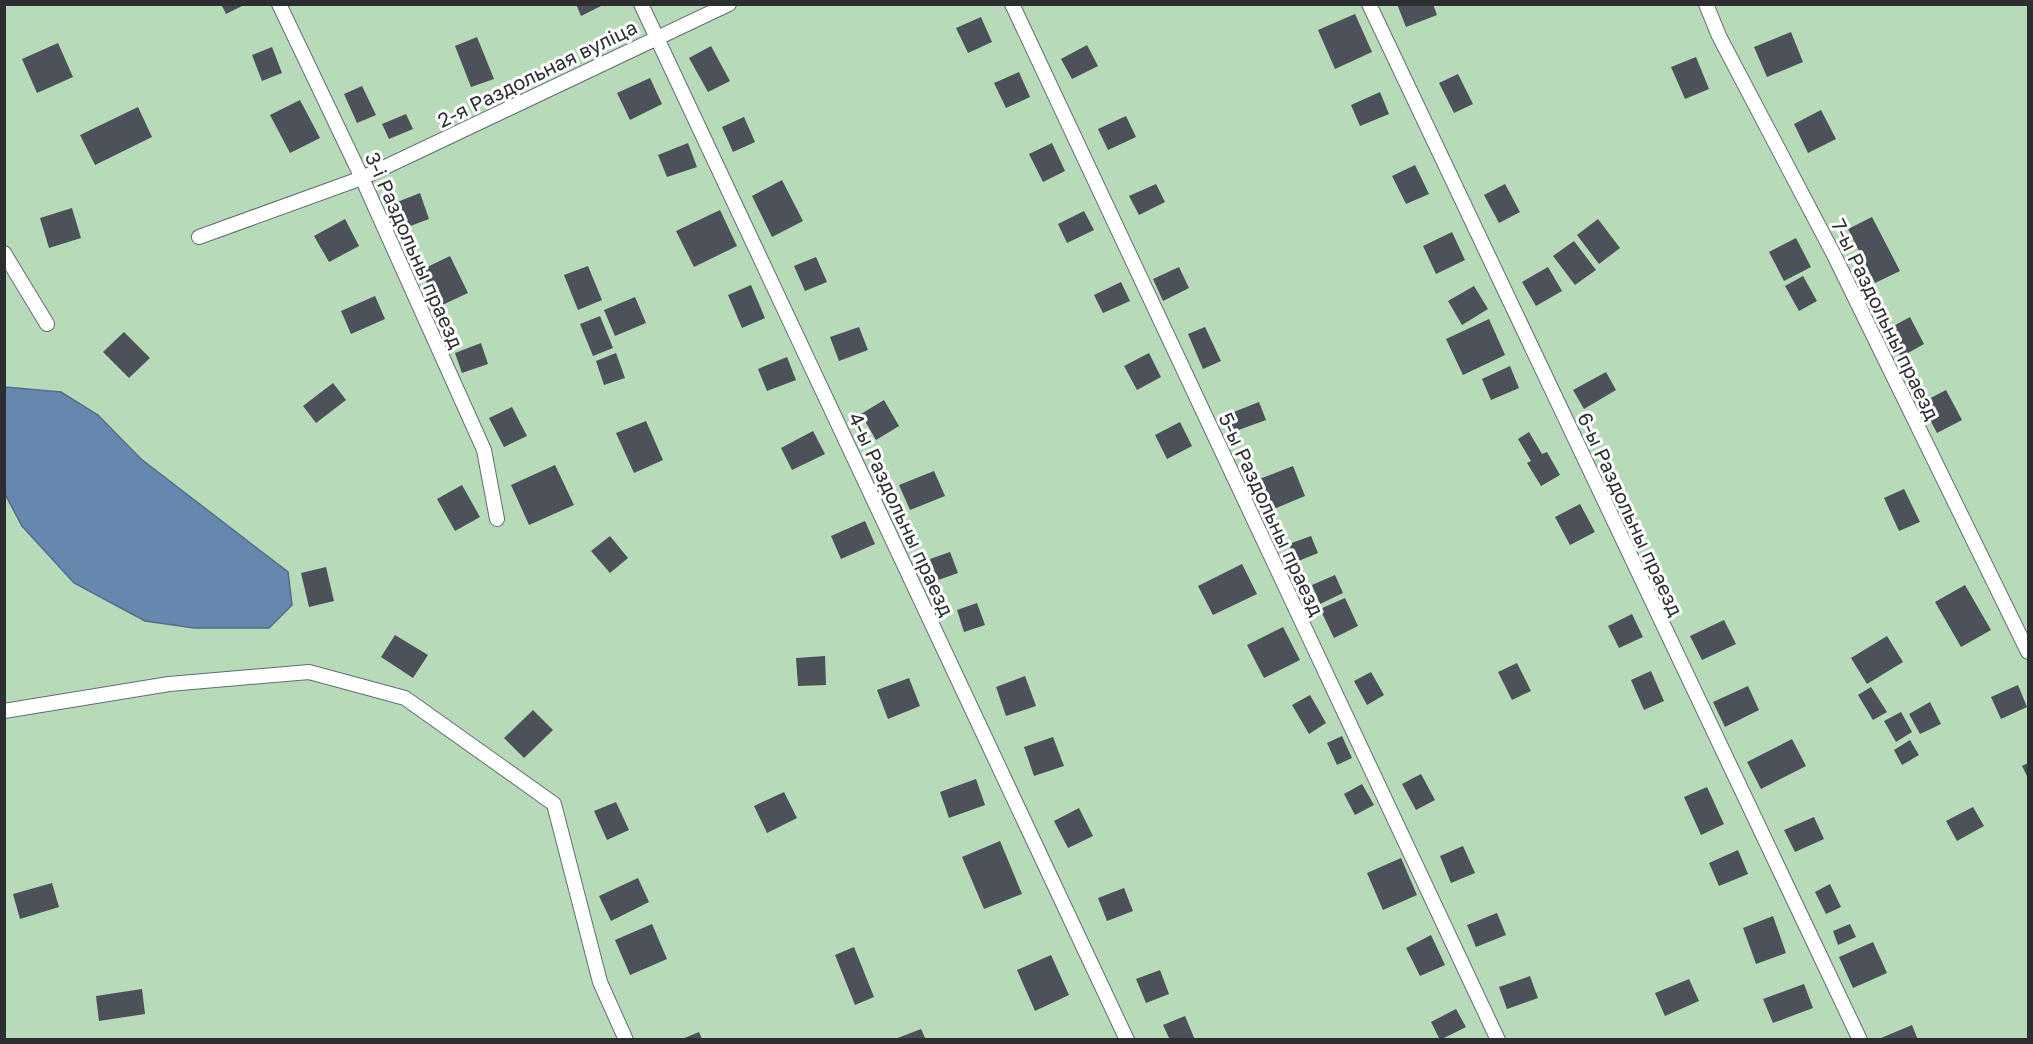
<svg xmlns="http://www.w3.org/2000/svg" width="2033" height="1044" viewBox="0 0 2033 1044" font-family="'Golos Text',sans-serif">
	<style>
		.green { fill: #b7dbb9 }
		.water { fill: #6688ae; stroke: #556d88; stroke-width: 1.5 }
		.building { fill: #4d5159 }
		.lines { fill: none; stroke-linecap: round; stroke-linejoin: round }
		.service-casing { stroke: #666b73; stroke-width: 16 }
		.service { stroke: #fff; stroke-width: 14 }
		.labels { text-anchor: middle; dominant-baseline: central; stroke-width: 6; stroke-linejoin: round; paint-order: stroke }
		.street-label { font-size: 20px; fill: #2c2e31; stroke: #fff }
	</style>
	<rect width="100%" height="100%" fill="#dde2eb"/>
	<polygon class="green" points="5,5 2028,5 2028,1039 5,1040"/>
	<polygon class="water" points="5,387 61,392 98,415 141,459 288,572 292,605 269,628 194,628 145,621 74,583 22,526 5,494"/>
	<g class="building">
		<polygon points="221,4 246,4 226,14"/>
		<polygon points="576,4 605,4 581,16"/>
		<polygon points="1397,4 1433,4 1437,15 1406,27"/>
		<polygon points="1355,14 1372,52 1335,69 1318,30"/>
		<polygon points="981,17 992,42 968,53 956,28"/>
		<polygon points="1791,32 1803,62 1767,77 1754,47"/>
		<polygon points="477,37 494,79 471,87 455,46"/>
		<polygon points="58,43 73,77 37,93 22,59"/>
		<polygon points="1087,45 1098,66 1072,79 1061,59"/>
		<polygon points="711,46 730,81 708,92 689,58"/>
		<polygon points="272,47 282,73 262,81 252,55"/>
		<polygon points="1696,57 1709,89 1685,99 1671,67"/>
		<polygon points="1019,72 1030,97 1006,108 994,83"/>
		<polygon points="1458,74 1473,104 1454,113 1439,83"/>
		<polygon points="650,78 662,104 630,120 617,93"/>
		<polygon points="362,86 376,115 357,123 344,94"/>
		<polygon points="1380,92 1389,114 1360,126 1351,105"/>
		<polygon points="300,100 320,138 290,153 270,115"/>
		<polygon points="138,107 152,137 95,165 80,135"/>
		<polygon points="1821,110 1836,139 1808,153 1794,124"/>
		<polygon points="406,114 413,129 389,139 382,124"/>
		<polygon points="1126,116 1136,137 1108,150 1098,129"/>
		<polygon points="744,117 755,142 733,152 722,127"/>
		<polygon points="688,143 697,167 667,177 658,155"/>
		<polygon points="1052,143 1065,171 1043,182 1029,154"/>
		<polygon points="1415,165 1429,194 1406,204 1392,176"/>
		<polygon points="782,180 803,221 772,237 752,196"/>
		<polygon points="1156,184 1165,202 1139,215 1129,196"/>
		<polygon points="1505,184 1520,212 1499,223 1484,195"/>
		<polygon points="420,193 429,219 397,231 387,206"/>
		<polygon points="72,208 81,238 49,248 40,218"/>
		<polygon points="720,210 737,246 694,267 676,231"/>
		<polygon points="1084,211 1094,230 1067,243 1058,224"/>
		<polygon points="1872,217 1900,271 1875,283 1848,229"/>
		<polygon points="345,219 359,246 329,262 314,236"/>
		<polygon points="1598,219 1620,248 1599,264 1577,235"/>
		<polygon points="1452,232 1465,260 1436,274 1423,246"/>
		<polygon points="1796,238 1811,267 1784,281 1769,252"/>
		<polygon points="1574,241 1596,270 1575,285 1553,256"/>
		<polygon points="450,256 468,293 438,307 421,270"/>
		<polygon points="816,257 827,282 805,291 794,266"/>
		<polygon points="588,266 602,300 578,310 564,275"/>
		<polygon points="1179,267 1189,288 1163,301 1153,279"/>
		<polygon points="1548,267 1562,291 1536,306 1522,282"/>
		<polygon points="1803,276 1817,301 1799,311 1785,286"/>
		<polygon points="1121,282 1130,301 1103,313 1094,295"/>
		<polygon points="751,285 765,318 742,328 728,295"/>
		<polygon points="1474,286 1488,309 1462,325 1448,301"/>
		<polygon points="375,296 385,319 351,334 341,311"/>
		<polygon points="635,297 646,323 615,336 604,310"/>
		<polygon points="600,316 613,348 593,356 580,324"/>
		<polygon points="1910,317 1924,344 1901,357 1886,330"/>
		<polygon points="1489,319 1505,355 1463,375 1446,339"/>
		<polygon points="859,327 868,350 839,361 830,337"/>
		<polygon points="1205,327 1221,361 1203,369 1188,334"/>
		<polygon points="124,332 150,358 129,378 103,352"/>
		<polygon points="481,343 488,364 462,373 455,353"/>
		<polygon points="616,353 625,378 604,385 596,361"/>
		<polygon points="1149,353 1161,377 1137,390 1124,366"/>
		<polygon points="787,357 796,380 767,391 758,369"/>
		<polygon points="1510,366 1519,388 1491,400 1482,379"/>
		<polygon points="1606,372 1616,390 1584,409 1573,390"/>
		<polygon points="333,383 346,400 316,423 303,406"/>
		<polygon points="1946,390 1962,420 1937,433 1921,403"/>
		<polygon points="884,400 899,426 876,440 861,414"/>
		<polygon points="1259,402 1266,420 1233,432 1226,415"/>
		<polygon points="512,407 527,436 504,447 489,418"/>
		<polygon points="646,421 663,460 634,473 616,433"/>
		<polygon points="1180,422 1192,446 1167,459 1155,435"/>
		<polygon points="813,431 825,454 792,470 781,448"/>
		<polygon points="1529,432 1542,454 1547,452 1560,475 1541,486 1527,463 1531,461 1518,439"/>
		<polygon points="555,465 574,505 529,525 511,485"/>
		<polygon points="1293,466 1305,496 1269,511 1257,480"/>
		<polygon points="934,471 945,496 910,510 899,485"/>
		<polygon points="462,485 480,517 455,531 437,499"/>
		<polygon points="1904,489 1920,522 1899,531 1884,498"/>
		<polygon points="1580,504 1595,532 1570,545 1555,517"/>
		<polygon points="865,521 875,544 841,559 831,536"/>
		<polygon points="610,536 628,558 610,573 591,551"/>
		<polygon points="1311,536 1318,553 1296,562 1289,544"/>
		<polygon points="950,552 958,573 938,580 930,559"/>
		<polygon points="1242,564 1257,594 1213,615 1198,586"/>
		<polygon points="326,567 334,601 309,607 301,573"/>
		<polygon points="1335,575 1343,593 1320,604 1312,585"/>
		<polygon points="1965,585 1991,630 1961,647 1935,602"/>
		<polygon points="1345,598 1358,626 1334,638 1320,609"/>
		<polygon points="977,603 985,625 964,632 957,610"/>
		<polygon points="1632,614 1643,637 1619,648 1608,626"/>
		<polygon points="1724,620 1736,644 1702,660 1690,636"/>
		<polygon points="1283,627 1300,660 1264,678 1247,645"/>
		<polygon points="395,635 428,655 413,678 381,657"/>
		<polygon points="1887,636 1903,662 1867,684 1851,658"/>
		<polygon points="825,656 826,685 798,686 796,658"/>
		<polygon points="1517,663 1531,691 1512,700 1498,672"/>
		<polygon points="1651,671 1664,701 1644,710 1631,680"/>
		<polygon points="1371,672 1384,695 1367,705 1354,681"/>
		<polygon points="1025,676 1036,706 1006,716 996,687"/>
		<polygon points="909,678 920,706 888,719 877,690"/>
		<polygon points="2018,685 2027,707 2001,719 1991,697"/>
		<polygon points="1748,686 1759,710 1725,727 1713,702"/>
		<polygon points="1871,687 1887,712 1873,720 1858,695"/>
		<polygon points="1310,695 1326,723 1309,734 1292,705"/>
		<polygon points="1930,702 1941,724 1920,734 1909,714"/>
		<polygon points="533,710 553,730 524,758 504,738"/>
		<polygon points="1901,712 1912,732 1896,742 1884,721"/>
		<polygon points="1342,736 1352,758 1337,765 1327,743"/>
		<polygon points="1053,737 1064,766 1034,776 1024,747"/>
		<polygon points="1792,739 1806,766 1761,789 1747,762"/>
		<polygon points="1910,740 1919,755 1902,765 1894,750"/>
		<polygon points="2028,763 2028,778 2022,766"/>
		<polygon points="1421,774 1435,800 1416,810 1402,784"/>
		<polygon points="976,779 985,805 949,818 940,792"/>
		<polygon points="1362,784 1374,805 1355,815 1344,794"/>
		<polygon points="1707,787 1724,824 1701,835 1684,797"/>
		<polygon points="784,792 797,818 767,833 754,806"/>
		<polygon points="616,802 629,830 607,840 594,811"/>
		<polygon points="1973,807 1984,826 1957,841 1946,821"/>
		<polygon points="1079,808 1093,836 1068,848 1054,821"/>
		<polygon points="1814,817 1824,839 1795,852 1784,830"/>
		<polygon points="1000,841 1022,894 984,909 962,857"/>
		<polygon points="1463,846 1475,873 1451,883 1440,856"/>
		<polygon points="1738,850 1748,874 1719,886 1709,863"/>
		<polygon points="1401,858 1417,895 1383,910 1367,873"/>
		<polygon points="638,878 649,902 611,921 599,896"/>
		<polygon points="52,883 59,907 20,919 13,894"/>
		<polygon points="1830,884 1841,907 1826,914 1815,892"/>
		<polygon points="1124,888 1133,911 1107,921 1098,898"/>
		<polygon points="1497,913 1506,935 1476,947 1467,925"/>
		<polygon points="1773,916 1786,953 1756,964 1743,928"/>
		<polygon points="652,924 667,959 630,975 615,940"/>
		<polygon points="1850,924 1856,937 1838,945 1833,931"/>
		<polygon points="1431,935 1445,965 1420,976 1406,948"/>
		<polygon points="1873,942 1887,973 1853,988 1839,957"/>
		<polygon points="854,947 874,997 855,1005 835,955"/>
		<polygon points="1051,955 1069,995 1035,1011 1017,970"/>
		<polygon points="1160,970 1169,994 1146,1003 1136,979"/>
		<polygon points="1530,976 1538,998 1507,1009 1499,987"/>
		<polygon points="1689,979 1699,1001 1665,1016 1655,993"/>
		<polygon points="1804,984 1813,1008 1773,1023 1763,999"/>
		<polygon points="142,989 145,1014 99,1021 96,996"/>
		<polygon points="1456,1009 1466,1027 1440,1040 1431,1022"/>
		<polygon points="1185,1016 1195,1040 1170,1040 1163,1025"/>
		<polygon points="1912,1025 1918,1040 1881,1040 1881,1038"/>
		<polygon points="921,1029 926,1040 895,1040 895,1039"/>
		<polygon points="699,1032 702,1039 682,1039"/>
	</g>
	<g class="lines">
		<defs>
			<g id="service">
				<polyline points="279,4 362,178 484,450 497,519"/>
				<polyline points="641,4 1127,1040"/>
				<polyline points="1012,4 1498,1040"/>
				<polyline points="1369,4 1860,1040"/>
				<polyline points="1706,4 1719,36 1834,255 2028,652"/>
				<polyline points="199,237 362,178 729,4"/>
				<polyline points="4,253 47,324"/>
				<polyline points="4,711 169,684 309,672 405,698 554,804 600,982 626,1040"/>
			</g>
		</defs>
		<use href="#service" class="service-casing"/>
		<use href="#service" class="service"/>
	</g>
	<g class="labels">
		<g class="street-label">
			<text transform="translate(537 73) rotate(-26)">2-я Раздольная вуліца</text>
			<text transform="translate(415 250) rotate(66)">3-і Раздольны праезд</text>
			<text transform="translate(1886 319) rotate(64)">7-ы Раздольны праезд</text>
			<text transform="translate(902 514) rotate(65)">4-ы Раздольны праезд</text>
			<text transform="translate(1272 514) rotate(65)">5-ы Раздольны праезд</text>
			<text transform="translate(1631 514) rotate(65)">6-ы Раздольны праезд</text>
		</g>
	</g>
	<rect width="2033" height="1044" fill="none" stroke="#2c2e31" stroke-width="12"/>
</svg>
